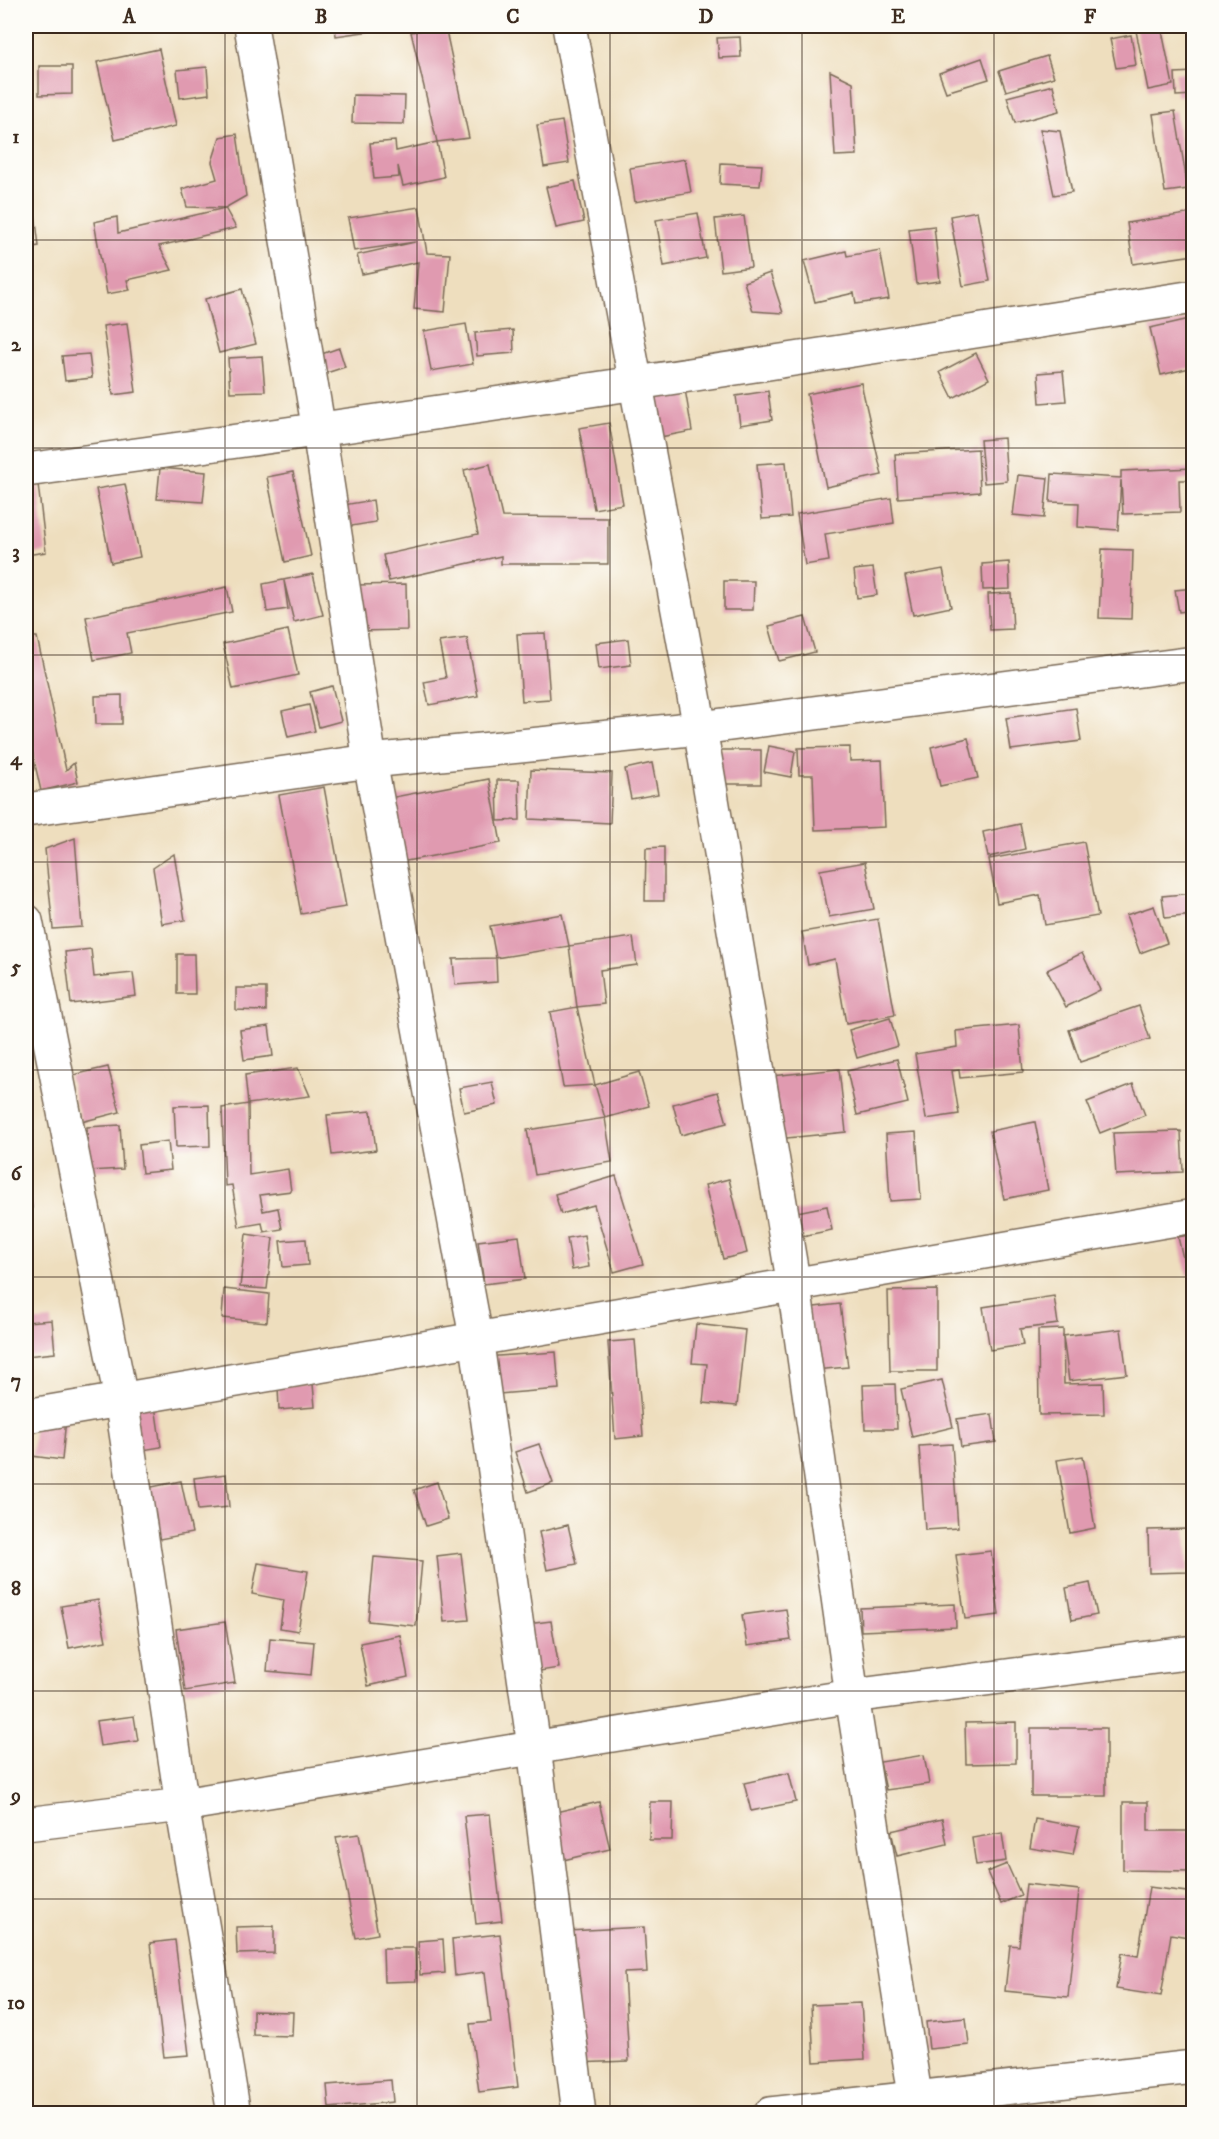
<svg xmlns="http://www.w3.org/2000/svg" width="1219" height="2139" viewBox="0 0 1219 2139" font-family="'IM FELL DW Pica',serif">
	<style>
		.building { fill: #e09ab0 }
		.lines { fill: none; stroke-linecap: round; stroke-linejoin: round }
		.street-casing { stroke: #7a6956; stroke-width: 36 }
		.street { stroke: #fff; stroke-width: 33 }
		.grid { fill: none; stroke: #3b2a1e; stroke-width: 1.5; stroke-opacity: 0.55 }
		.neatline { fill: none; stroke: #3b2a1e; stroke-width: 2 }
		.grid-label { font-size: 20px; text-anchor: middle; font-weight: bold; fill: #3b2a1e }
	</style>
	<rect width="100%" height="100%" fill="#fdfcf7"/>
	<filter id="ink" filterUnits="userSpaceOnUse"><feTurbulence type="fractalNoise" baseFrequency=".0167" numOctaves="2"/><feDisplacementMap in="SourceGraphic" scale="12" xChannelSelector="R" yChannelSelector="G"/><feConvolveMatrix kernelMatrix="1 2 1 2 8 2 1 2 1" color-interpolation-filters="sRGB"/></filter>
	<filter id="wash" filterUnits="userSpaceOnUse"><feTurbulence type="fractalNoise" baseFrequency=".008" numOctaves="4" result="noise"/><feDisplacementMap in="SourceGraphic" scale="24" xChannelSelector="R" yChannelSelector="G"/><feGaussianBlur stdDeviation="1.35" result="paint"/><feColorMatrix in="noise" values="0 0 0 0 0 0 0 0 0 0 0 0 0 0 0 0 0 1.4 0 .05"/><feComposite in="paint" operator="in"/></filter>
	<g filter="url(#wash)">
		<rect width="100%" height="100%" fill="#eedebe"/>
		<g id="blocks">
			<g class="building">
				<polygon points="335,26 369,26 370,31 336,36"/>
				<polygon points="445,26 469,138 437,142 411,32"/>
				<polygon points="1135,26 1161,26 1173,85 1148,90"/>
				<polygon points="1131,35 1136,65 1116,68 1110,39"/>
				<polygon points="740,37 741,57 719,58 717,38"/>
				<polygon points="159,49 176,126 115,140 97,62"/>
				<polygon points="1047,56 1054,77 1006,91 999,71"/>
				<polygon points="982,58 989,79 946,92 939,73"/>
				<polygon points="39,66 72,66 72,94 39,95"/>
				<polygon points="207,67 209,94 180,98 177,70"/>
				<polygon points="830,71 853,82 857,155 835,156"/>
				<polygon points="1194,72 1194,95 1176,96 1175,73"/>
				<polygon points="1053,85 1059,111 1015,123 1007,97"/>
				<polygon points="353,95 405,96 404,124 352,123"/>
				<polygon points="1175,111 1188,189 1165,192 1153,114"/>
				<polygon points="562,121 569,163 544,167 537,125"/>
				<polygon points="1040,129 1060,131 1072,192 1054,195"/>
				<polygon points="237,134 246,196 225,208 187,207 182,189 217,179 212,162 220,137"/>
				<polygon points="395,141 396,151 437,142 444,177 403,186 398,166 399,177 374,179 370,143"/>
				<polygon points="685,159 691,192 635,202 630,168"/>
				<polygon points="721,163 762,165 760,186 720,184"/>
				<polygon points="575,181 584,222 556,228 546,187"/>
				<polygon points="419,207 427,253 450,254 445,312 414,309 418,262 362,274 357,255 415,242 354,251 348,218"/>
				<polygon points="225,208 236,228 159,246 172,270 127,280 130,290 107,294 94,222 117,217 118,233"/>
				<polygon points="977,211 990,281 963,286 950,216"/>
				<polygon points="698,213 706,258 664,266 656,220"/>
				<polygon points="1193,213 1194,255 1133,264 1127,223"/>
				<polygon points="35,214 39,246 26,248 26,215"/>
				<polygon points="744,216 751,267 721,271 715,219"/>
				<polygon points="934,226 940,281 916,284 909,229"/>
				<polygon points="880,250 889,299 856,304 854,293 815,302 804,261 846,251 847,256"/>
				<polygon points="770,273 783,313 753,311 744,282"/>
				<polygon points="242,289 256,344 219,353 205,299"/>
				<polygon points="1194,318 1194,367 1161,375 1150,328"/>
				<polygon points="127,323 136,392 113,395 103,326"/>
				<polygon points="466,324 473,364 431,371 424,331"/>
				<polygon points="513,330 514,353 477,356 475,333"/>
				<polygon points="339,348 345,367 317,376 310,358"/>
				<polygon points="976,353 989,379 953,398 940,372"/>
				<polygon points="89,354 92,378 65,381 62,356"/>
				<polygon points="262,356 265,391 230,392 228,358"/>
				<polygon points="1063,371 1066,401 1040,403 1038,373"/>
				<polygon points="861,383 882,475 826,487 807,394"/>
				<polygon points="685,389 692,431 660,437 653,395"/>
				<polygon points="768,391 772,420 740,425 736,396"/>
				<polygon points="609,423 623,504 594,509 579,428"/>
				<polygon points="1004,438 1007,481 984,483 980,440"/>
				<polygon points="978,449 980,492 898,498 895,454"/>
				<polygon points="786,462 791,517 762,519 757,464"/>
				<polygon points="490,464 502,517 608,518 608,564 501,564 501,556 389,581 383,555 478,534 464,470"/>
				<polygon points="160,468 206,472 203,502 157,499"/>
				<polygon points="1194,468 1194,480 1179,480 1180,512 1123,514 1121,480 1118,530 1078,527 1079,503 1050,502 1052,474 1121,478 1121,471"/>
				<polygon points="293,472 311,556 285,562 267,477"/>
				<polygon points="1018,475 1048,478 1044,518 1013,515"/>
				<polygon points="38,484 46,552 26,555 26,485"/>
				<polygon points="125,484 140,557 111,563 96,489"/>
				<polygon points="891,498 894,523 825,534 829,561 805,565 797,514"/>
				<polygon points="373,500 376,522 340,528 337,506"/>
				<polygon points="1102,549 1133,550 1131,619 1099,618"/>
				<polygon points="1009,562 1010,589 983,590 982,564"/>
				<polygon points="873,568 877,595 857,598 854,570"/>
				<polygon points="943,569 951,607 913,615 905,576"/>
				<polygon points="313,574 323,615 294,622 284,581 288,609 267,612 263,584"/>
				<polygon points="724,581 754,581 753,610 724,610"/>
				<polygon points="406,584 407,630 357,631 356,585"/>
				<polygon points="227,587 232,612 127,633 131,653 94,660 86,617"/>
				<polygon points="1194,588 1194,610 1179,612 1175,590"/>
				<polygon points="1011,593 1013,629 990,630 988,594"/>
				<polygon points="805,617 815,652 779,661 769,626"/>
				<polygon points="288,630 298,675 233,689 223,644"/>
				<polygon points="545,633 550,699 522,701 517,634"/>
				<polygon points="26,637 37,637 66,770 74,763 78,782 41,791 26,724"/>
				<polygon points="467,638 478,696 429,705 424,682 446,678 439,642"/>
				<polygon points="628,639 631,665 599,669 596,643"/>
				<polygon points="332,686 341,721 319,727 310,692"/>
				<polygon points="122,695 122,724 96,724 95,696"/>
				<polygon points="309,705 315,731 288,737 282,711"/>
				<polygon points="1076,708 1081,741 1011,750 1006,718"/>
				<polygon points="968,738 978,778 940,786 931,747"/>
				<polygon points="769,746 795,751 791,777 764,772"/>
				<polygon points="850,747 850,761 882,760 885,827 815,830 813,775 799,775 798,748"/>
				<rect x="714" y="750" width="47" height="34"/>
				<polygon points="652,763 658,794 631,799 625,769"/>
				<polygon points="531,770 612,773 610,823 529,819"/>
				<polygon points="489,779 501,843 401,862 389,798"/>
				<polygon points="497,780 519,780 520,820 498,821"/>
				<polygon points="324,787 346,907 301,914 279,795"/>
				<polygon points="1020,824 1025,849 988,857 983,832"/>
				<polygon points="75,838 82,927 53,929 45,849"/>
				<polygon points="1084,842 1098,916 1045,925 1040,895 997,903 989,859"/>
				<polygon points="664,847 664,901 645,901 646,848"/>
				<polygon points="174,854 185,920 162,924 153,868"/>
				<polygon points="865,862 874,909 829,917 820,870"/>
				<polygon points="1194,893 1194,915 1165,918 1162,896"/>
				<polygon points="1154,906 1167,943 1140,953 1126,915"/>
				<polygon points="562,914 569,946 633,937 637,965 600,970 604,1004 577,1007 569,946 496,958 497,982 455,985 453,959 496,958 490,926"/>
				<polygon points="878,919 895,1015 846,1024 835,959 808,965 802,932"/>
				<polygon points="91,949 94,977 133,973 136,996 71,1004 65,952"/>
				<polygon points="1082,953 1100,990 1066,1007 1047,970"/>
				<polygon points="177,954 194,954 195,994 177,994"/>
				<polygon points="236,988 266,988 266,1011 236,1010"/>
				<polygon points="1139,1006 1150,1039 1080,1062 1069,1030"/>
				<polygon points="577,1007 595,1085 563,1087 550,1012"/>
				<polygon points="890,1018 898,1046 857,1058 849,1030"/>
				<polygon points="1019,1025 1023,1072 960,1078 959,1070 952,1071 959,1114 926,1119 915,1054 957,1047 956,1031"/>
				<polygon points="269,1026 273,1056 244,1060 240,1030"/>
				<polygon points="897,1059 908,1103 857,1115 847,1071"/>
				<polygon points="108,1067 120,1112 81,1122 69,1076"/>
				<polygon points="298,1068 310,1096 248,1104 245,1075"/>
				<polygon points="839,1069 846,1132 777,1139 771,1076"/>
				<polygon points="639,1072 649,1106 605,1118 595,1085"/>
				<polygon points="492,1082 497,1105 464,1112 459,1088"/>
				<polygon points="1133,1084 1145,1115 1100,1133 1087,1102"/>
				<polygon points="718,1092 727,1123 681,1135 673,1104"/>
				<polygon points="248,1104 249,1175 288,1169 291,1191 260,1195 263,1211 278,1208 282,1229 264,1232 262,1223 239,1227 232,1185 225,1186 222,1108"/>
				<polygon points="209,1105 210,1146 176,1147 174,1106"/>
				<polygon points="371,1111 376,1150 332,1155 327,1115"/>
				<polygon points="605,1118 612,1162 535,1175 527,1130"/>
				<polygon points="1035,1122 1048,1190 1004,1199 990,1131"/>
				<polygon points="120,1125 123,1169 89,1171 87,1127"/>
				<polygon points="1181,1131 1183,1172 1116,1175 1113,1133"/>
				<polygon points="916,1132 921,1199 890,1201 886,1134"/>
				<polygon points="168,1141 171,1170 142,1173 139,1145"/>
				<polygon points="26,1175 32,1208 26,1209"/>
				<polygon points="616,1176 643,1264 614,1272 594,1205 561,1214 555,1194"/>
				<polygon points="729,1179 747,1253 723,1259 705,1185"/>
				<polygon points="827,1206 832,1230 797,1237 792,1213"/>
				<polygon points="246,1234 273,1238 267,1289 240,1287"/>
				<polygon points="1194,1234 1194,1273 1187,1275 1178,1237"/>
				<polygon points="584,1235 589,1267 572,1270 567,1238"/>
				<polygon points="519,1236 525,1279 484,1284 478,1241"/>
				<polygon points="306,1239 308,1265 283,1267 280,1241"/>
				<polygon points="224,1289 269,1294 267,1322 222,1318"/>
				<polygon points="937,1290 937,1371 890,1371 888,1291"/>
				<polygon points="1054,1296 1058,1324 1020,1329 1023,1345 990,1350 983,1307"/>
				<polygon points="840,1304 848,1367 814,1370 806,1308"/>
				<polygon points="52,1320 55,1353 26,1356 26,1322"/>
				<polygon points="696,1324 745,1330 737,1406 703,1403 707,1364 692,1363"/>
				<polygon points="1063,1329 1064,1384 1103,1383 1104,1414 1039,1415 1038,1330"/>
				<polygon points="1121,1329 1127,1374 1069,1381 1063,1336"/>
				<polygon points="635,1340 643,1436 615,1439 608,1342"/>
				<polygon points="556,1352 559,1389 486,1395 483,1357"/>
				<polygon points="942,1380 953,1427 912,1437 901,1389"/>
				<polygon points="313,1384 315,1407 279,1410 278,1386"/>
				<polygon points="895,1384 897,1429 865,1429 863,1385"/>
				<polygon points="152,1385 161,1447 137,1451 128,1389"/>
				<polygon points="992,1414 996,1442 961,1447 957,1419"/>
				<polygon points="35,1416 66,1419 62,1460 32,1456"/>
				<polygon points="539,1444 553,1483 528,1492 515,1452"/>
				<polygon points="952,1444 958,1528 925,1530 919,1446"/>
				<polygon points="1083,1456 1095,1528 1070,1533 1057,1460"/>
				<polygon points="226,1474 229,1507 198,1510 194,1478"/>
				<polygon points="181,1481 192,1533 149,1541 137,1490"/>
				<polygon points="437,1482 448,1519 426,1526 414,1490"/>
				<polygon points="568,1525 577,1564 547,1570 539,1532"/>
				<polygon points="1186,1529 1188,1572 1149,1573 1148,1530"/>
				<polygon points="991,1551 999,1615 965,1619 956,1555"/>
				<polygon points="461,1553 469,1620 444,1622 437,1556"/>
				<polygon points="374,1557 422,1561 416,1626 368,1621"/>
				<polygon points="258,1563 308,1571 298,1631 280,1628 284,1600 252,1594"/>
				<polygon points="1090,1583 1097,1615 1072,1620 1066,1588"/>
				<polygon points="98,1600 106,1641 69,1648 61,1606"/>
				<polygon points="955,1604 956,1627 861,1631 860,1608"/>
				<polygon points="786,1609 791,1640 747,1646 742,1615"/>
				<polygon points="551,1621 559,1668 534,1672 527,1624"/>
				<polygon points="225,1622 235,1683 185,1691 176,1629"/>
				<polygon points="400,1635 408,1677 368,1686 360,1643"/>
				<polygon points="270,1638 314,1642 311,1675 267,1671"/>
				<polygon points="134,1716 138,1741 100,1746 96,1721"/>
				<polygon points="1016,1722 1016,1763 966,1764 965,1723"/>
				<rect x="1031" y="1728" width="75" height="68"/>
				<polygon points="924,1755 929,1784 886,1790 880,1762"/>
				<polygon points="789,1773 796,1802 751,1811 744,1783"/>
				<polygon points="599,1802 610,1849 559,1861 547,1814"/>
				<polygon points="650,1802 673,1802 672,1840 649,1840"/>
				<polygon points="1123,1802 1148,1802 1148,1831 1194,1831 1194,1871 1123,1870"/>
				<polygon points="490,1814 502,1921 476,1924 464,1816"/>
				<polygon points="942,1819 947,1844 897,1856 891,1831"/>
				<polygon points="1035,1819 1079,1827 1073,1855 1030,1848"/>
				<polygon points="1002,1833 1006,1861 976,1865 972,1838"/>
				<polygon points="359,1834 378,1934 356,1938 336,1837"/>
				<polygon points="1007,1864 1021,1895 1001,1904 987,1872"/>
				<polygon points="29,1882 32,1905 26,1906 26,1883"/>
				<polygon points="1026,1884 1079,1890 1068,1997 1005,1991 1010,1945 1019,1946"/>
				<polygon points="1149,1887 1194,1893 1194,1938 1171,1934 1161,1996 1116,1989 1122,1953 1138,1956"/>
				<polygon points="274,1926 274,1953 237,1954 236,1927"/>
				<polygon points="644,1927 647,1972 624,1973 629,2061 575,2063 568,1931"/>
				<polygon points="500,1934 518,2087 479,2092 470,2024 491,2022 485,1972 455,1976 452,1939"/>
				<polygon points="443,1939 445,1973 420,1975 418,1941"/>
				<polygon points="175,1940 189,2055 164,2057 150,1943"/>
				<polygon points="383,1948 415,1948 416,1981 384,1982"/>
				<polygon points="861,2003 865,2059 814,2062 811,2005"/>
				<polygon points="253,2011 293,2012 292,2036 253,2035"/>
				<polygon points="966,2018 969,2045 929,2049 926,2022"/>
				<polygon points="391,2080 393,2102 329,2108 327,2085"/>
			</g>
		</g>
	</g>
	<g filter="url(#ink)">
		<use href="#blocks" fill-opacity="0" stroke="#7a6956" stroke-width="1.5"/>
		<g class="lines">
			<defs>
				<g id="street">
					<polyline points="251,26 319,431 370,761 476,1337 534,1747 579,2114"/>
					<polyline points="569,26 700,728 794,1286 852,1696 918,2114"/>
					<path d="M26 470C416 418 805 358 1194 297"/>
					<polyline points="26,810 370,761 700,728 1194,663"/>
					<polyline points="26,921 121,1399 182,1805 234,2114"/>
					<path d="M26 1416C414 1347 804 1284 1194 1216"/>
					<polyline points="26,1824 182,1805 852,1696 1194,1652"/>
					<polyline points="770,2114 1194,2067"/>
				</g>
			</defs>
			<use href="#street" class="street-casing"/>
			<use href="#street" class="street"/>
		</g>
	</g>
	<path class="grid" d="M225 26V2114M417 26V2114M610 26V2114M802 26V2114M994 26V2114M26 240H1194M26 448H1194M26 655H1194M26 862H1194M26 1070H1194M26 1277H1194M26 1484H1194M26 1691H1194M26 1899H1194"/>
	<rect width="1219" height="2139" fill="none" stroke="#fdfcf7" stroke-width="66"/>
	<rect x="33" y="33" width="1153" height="2073" class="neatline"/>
	<g class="grid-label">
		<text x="129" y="23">A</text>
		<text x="321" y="23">B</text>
		<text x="513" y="23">C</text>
		<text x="706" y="23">D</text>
		<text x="898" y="23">E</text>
		<text x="1090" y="23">F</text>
		<text x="16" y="143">1</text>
		<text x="16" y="351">2</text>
		<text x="16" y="558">3</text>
		<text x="16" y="765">4</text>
		<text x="16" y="973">5</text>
		<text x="16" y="1180">6</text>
		<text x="16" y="1387">7</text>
		<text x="16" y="1595">8</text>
		<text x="16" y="1802">9</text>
		<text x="16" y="2009">10</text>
	</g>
</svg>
